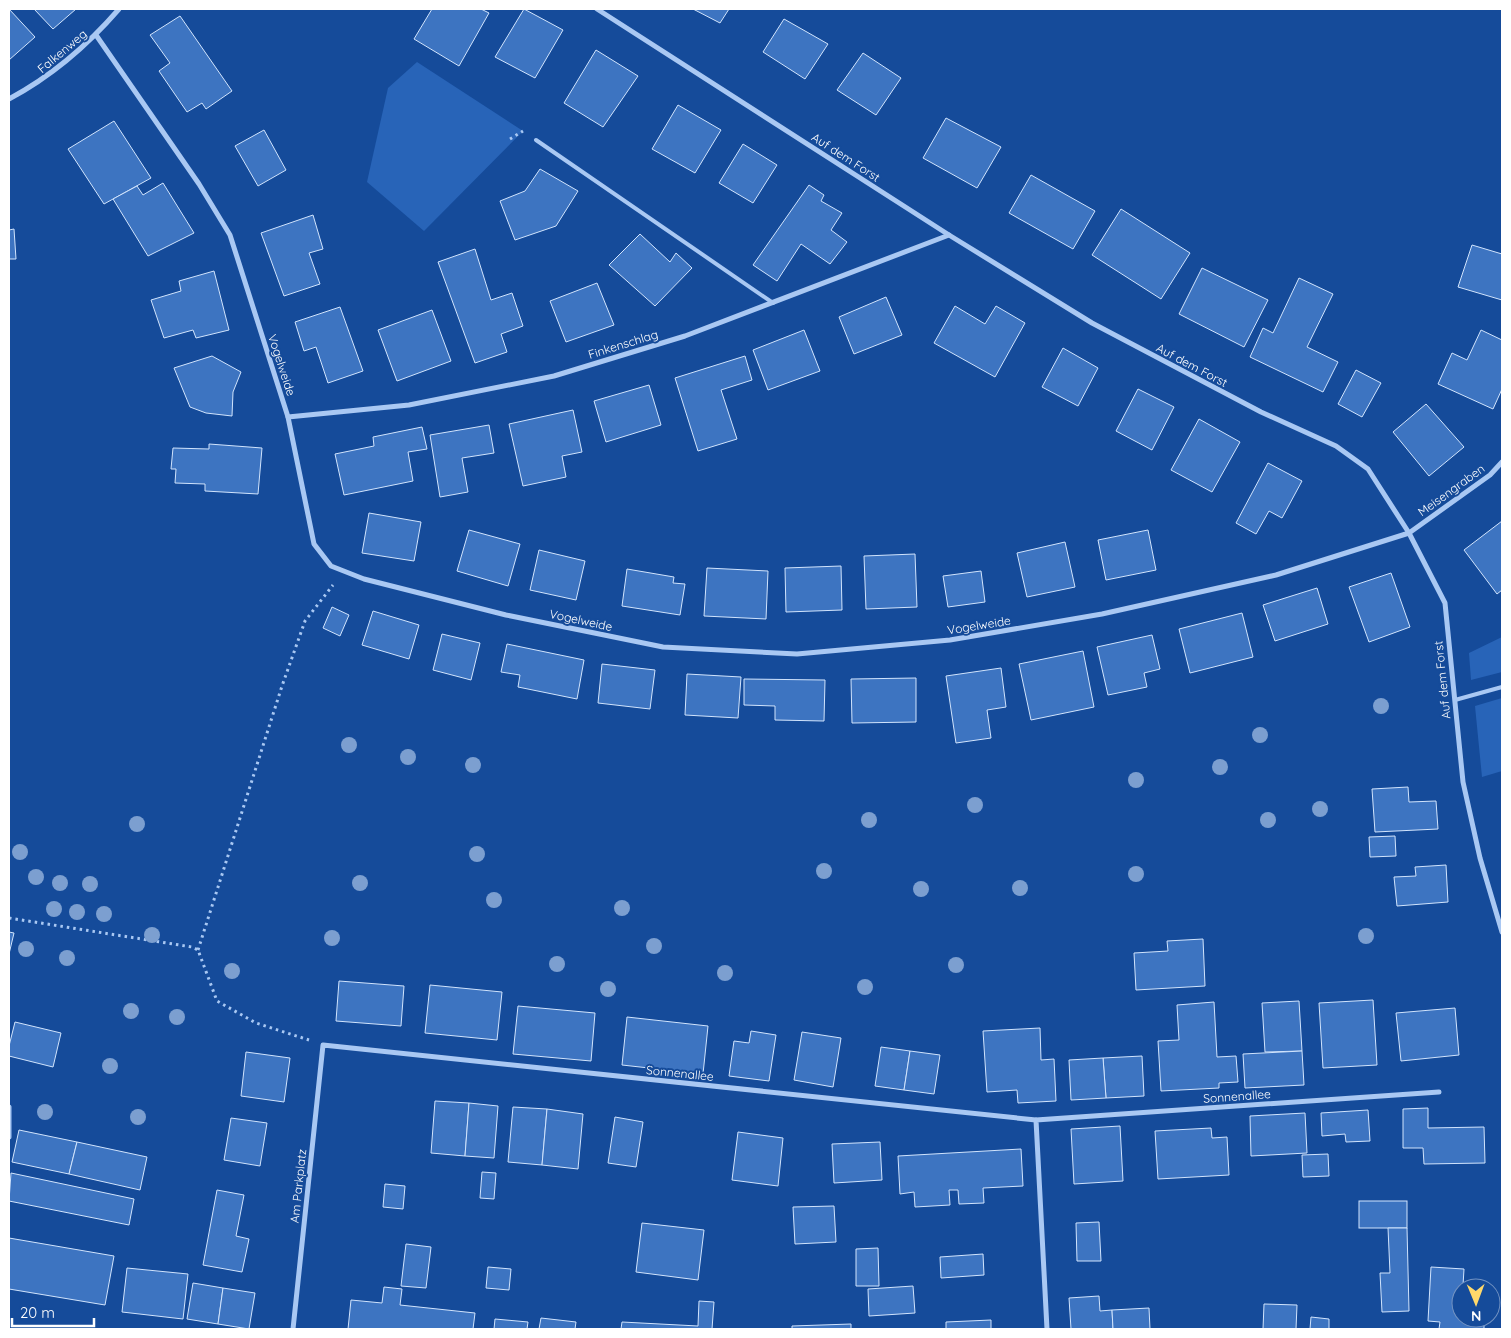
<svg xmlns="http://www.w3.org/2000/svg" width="1511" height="1338" viewBox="0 0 1511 1338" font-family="Quicksand,sans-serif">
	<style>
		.green { fill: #2864b8 }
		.building { fill: #3d74c1; stroke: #d1e4fd }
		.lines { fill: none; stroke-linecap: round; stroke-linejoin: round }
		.path { stroke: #a9c8f3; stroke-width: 3; stroke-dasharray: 2.5 4; stroke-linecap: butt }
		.lane { stroke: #a9c8f3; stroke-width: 4 }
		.street { stroke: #a9c8f3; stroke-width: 5 }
		.tree { fill: #7c9fd0 }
		.labels { text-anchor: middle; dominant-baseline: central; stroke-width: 4; stroke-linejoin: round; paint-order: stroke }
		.street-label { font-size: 12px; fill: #fff; stroke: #154b9a }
	</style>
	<rect width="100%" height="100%" fill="#154b9a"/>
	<g class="green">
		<polygon points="417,62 523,131 424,231 367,182 388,88"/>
		<polygon points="1502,637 1502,672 1471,680 1469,653"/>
		<polygon points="1502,698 1502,771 1482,777 1475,706"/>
	</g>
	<g class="building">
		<polygon points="9,9 35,37 9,60"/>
		<polygon points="34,9 76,9 53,29"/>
		<polygon points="432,9 481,9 489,13 459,66 414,39"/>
		<polygon points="524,9 563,30 535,78 495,57"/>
		<polygon points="693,9 729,9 720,23"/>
		<polygon points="180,16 232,91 206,109 202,103 187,112 159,71 170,63 150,35"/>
		<polygon points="784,19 828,44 805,79 763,52"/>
		<polygon points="596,50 638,76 603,127 564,103"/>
		<polygon points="863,53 901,78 876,115 837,90"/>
		<polygon points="678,105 721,130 695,173 652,149"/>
		<polygon points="946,118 1001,147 977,188 923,158"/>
		<polygon points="114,121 151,178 104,204 68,149"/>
		<polygon points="264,130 286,170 258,186 235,146"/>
		<polygon points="743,144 777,165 753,203 719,183"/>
		<polygon points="540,169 578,191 556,226 515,240 500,201 525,191"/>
		<polygon points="1031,175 1095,211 1073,249 1009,213"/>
		<polygon points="163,183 194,233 148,256 113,199 137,186 143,195"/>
		<polygon points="809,185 824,195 821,201 842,213 831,230 847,242 830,264 801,244 777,281 753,265"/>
		<polygon points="1121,209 1190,253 1161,299 1092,255"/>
		<polygon points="313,215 323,249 309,253 320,284 284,296 261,233"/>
		<polygon points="14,229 16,259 9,259 9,230"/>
		<polygon points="640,234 670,262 676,253 692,268 655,306 609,265"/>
		<polygon points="1472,245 1502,254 1502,300 1458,287"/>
		<polygon points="475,249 491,300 512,293 523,326 501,334 507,352 475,363 438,262"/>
		<polygon points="1202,268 1268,300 1244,347 1179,314"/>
		<polygon points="214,271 229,330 196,338 193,330 164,338 151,300 181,291 179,281"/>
		<polygon points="1299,278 1333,294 1307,347 1338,362 1323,392 1250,357 1263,328 1273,333"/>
		<polygon points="597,283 614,325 566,342 550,301"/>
		<polygon points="886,297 902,335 854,354 839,317"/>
		<polygon points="955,306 985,324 996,306 1025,323 995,377 934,343"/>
		<polygon points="340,307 363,371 328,383 316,347 304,351 295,322"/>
		<polygon points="432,310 451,361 397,381 378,330"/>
		<polygon points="804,330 820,371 768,390 753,350"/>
		<polygon points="1481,330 1502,340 1502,389 1493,409 1438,384 1452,353 1467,360"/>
		<polygon points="1063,348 1098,368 1078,406 1042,387"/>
		<polygon points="212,356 241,372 233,392 232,416 206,413 190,407 174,368"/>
		<polygon points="745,356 752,380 721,390 737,439 698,451 675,378"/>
		<polygon points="1356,370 1381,383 1362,417 1338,404"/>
		<polygon points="649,385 661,425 606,442 594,401"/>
		<polygon points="1138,389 1174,407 1152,450 1116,431"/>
		<polygon points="1426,404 1464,447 1429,476 1393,432"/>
		<polygon points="573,410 582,452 562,456 566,477 523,486 509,424"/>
		<polygon points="1199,419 1240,442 1212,492 1171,470"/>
		<polygon points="489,425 494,453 462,458 468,492 440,497 430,435"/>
		<polygon points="422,427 427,449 408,452 413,481 344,495 335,454 374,446 373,437"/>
		<polygon points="209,444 262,448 258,494 205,491 205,484 175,483 176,469 171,469 173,448 209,449"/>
		<polygon points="1268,463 1302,481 1282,518 1269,511 1256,534 1236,523"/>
		<polygon points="369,513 421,522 414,561 362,553"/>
		<polygon points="1502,521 1502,590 1497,594 1464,550"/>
		<polygon points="469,530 520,544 508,586 457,571"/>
		<polygon points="1148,530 1156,570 1106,580 1098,540"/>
		<polygon points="1065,542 1075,587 1027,597 1017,553"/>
		<polygon points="539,550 585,561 576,600 530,590"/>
		<polygon points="915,554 917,607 866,609 864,556"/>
		<polygon points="841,566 842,610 786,612 785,568"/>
		<polygon points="707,568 768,571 766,619 704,616"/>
		<polygon points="627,569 674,577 673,583 685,584 680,615 622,606"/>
		<polygon points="981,571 985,602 948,607 943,576"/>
		<polygon points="1391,573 1410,627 1369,642 1349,587"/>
		<polygon points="1317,588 1328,624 1275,641 1263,605"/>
		<polygon points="332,607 349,615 340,636 323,628"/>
		<polygon points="373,611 419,625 409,659 362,645"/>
		<polygon points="1242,613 1253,657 1190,673 1179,629"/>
		<polygon points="442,634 480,643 471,680 433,670"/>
		<polygon points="1152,635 1160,669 1144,673 1147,687 1108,695 1097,647"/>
		<polygon points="507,644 584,660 577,699 518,687 520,675 501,672"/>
		<polygon points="1083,651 1094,707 1031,720 1019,664"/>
		<polygon points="602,664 655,670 650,709 598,703"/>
		<polygon points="1001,668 1006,707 987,710 991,738 956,743 946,676"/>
		<polygon points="687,674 741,677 738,718 685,715"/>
		<polygon points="916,678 916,722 852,723 851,679"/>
		<polygon points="744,679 825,680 824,721 775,720 775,706 744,705"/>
		<polygon points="1408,787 1409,802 1436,801 1438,829 1375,832 1372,789"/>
		<polygon points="1395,836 1396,856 1370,857 1369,837"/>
		<polygon points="1446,865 1448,902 1397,906 1394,877 1416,876 1415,867"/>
		<polygon points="9,932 14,933 9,954"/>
		<polygon points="1203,939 1205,986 1136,990 1134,953 1168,951 1167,941"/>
		<polygon points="339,981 404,986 401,1026 336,1021"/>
		<polygon points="430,985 502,992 497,1040 425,1033"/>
		<polygon points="1373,1000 1377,1065 1323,1068 1319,1003"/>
		<polygon points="1299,1001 1302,1051 1265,1052 1262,1003"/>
		<polygon points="1214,1002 1217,1057 1236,1056 1238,1082 1219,1083 1219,1088 1161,1091 1158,1041 1179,1040 1177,1005"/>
		<polygon points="518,1006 595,1013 591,1061 513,1054"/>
		<polygon points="1455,1008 1459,1055 1401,1061 1396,1013"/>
		<polygon points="627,1017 708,1026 703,1074 622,1065"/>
		<polygon points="15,1022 61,1033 53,1067 9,1056 9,1046"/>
		<polygon points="1040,1028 1041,1060 1054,1059 1056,1101 1018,1103 1017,1090 987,1092 983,1031"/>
		<polygon points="751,1031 776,1035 769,1081 729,1076 734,1041 749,1043"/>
		<polygon points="802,1032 841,1038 833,1087 794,1080"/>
		<polygon points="881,1047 910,1051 904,1090 875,1086"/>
		<polygon points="910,1051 940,1055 934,1094 904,1090"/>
		<polygon points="1302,1051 1304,1085 1245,1088 1243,1054"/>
		<polygon points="246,1052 290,1058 284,1102 241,1096"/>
		<polygon points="1142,1056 1144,1096 1106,1098 1103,1058"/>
		<polygon points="1103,1058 1106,1098 1071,1100 1069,1060"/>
		<polygon points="435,1101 469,1103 465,1156 431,1153"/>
		<polygon points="469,1103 498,1106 494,1158 465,1156"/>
		<polygon points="513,1107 547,1109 542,1165 508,1162"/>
		<polygon points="1428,1108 1428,1128 1484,1127 1485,1163 1424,1164 1423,1148 1403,1148 1403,1109"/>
		<polygon points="547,1109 583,1114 578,1169 542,1165"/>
		<polygon points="1368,1110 1370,1141 1346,1142 1345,1134 1322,1136 1321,1113"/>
		<polygon points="1305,1113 1307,1153 1251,1156 1250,1116"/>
		<polygon points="615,1117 643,1122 636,1167 608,1163"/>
		<polygon points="231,1118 267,1123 260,1166 224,1160"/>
		<polygon points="1120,1126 1123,1181 1074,1184 1071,1129"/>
		<polygon points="1211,1128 1212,1138 1227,1137 1229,1175 1158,1179 1155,1131"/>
		<polygon points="19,1130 77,1142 69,1174 12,1162"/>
		<polygon points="738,1132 783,1138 778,1186 732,1180"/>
		<polygon points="77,1142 147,1157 140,1190 69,1174"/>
		<polygon points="880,1142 882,1180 834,1183 832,1144"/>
		<polygon points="1021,1149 1023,1186 983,1188 984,1203 959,1204 958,1190 949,1190 950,1205 915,1207 914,1192 900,1194 898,1156"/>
		<polygon points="1328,1154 1329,1176 1303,1177 1302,1155"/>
		<polygon points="482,1172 496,1173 494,1199 480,1198"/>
		<polygon points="11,1173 134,1199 129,1225 9,1201"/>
		<polygon points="385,1184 405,1186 403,1209 383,1207"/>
		<polygon points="217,1190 244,1195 236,1236 249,1239 242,1272 203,1265"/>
		<rect x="1359" y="1201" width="48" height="27"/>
		<polygon points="834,1206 836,1242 795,1244 793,1207"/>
		<polygon points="1099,1222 1101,1261 1077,1261 1076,1223"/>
		<polygon points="642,1223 704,1230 698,1280 636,1272"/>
		<polygon points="1388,1228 1407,1228 1409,1311 1382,1312 1380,1273 1390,1273"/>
		<polygon points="9,1238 114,1256 105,1305 9,1289"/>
		<polygon points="406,1244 431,1247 426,1288 401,1286"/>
		<polygon points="878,1248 879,1286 856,1286 856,1249"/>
		<polygon points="983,1254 984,1275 941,1278 940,1257"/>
		<polygon points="488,1267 511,1269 509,1290 486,1288"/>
		<polygon points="1431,1267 1464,1269 1461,1318 1484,1318 1484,1329 1439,1329 1440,1322 1428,1321"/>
		<polygon points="127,1268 188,1274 183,1319 122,1312"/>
		<polygon points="193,1283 223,1288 218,1324 187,1319"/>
		<polygon points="913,1286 915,1313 869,1316 868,1289"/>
		<polygon points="384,1287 402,1289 400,1305 475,1313 473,1329 348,1329 351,1300 382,1303"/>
		<polygon points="223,1288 255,1293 249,1329 218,1324"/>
		<polygon points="1099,1296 1100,1311 1112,1310 1113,1329 1071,1329 1069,1298"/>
		<polygon points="699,1301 714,1302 712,1329 621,1329 622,1322 698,1326"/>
		<polygon points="1264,1304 1297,1305 1296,1329 1263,1329"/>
		<polygon points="1149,1308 1150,1329 1113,1329 1112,1310"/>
		<polygon points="1311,1317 1329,1319 1329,1329 1310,1329"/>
		<polygon points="541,1318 576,1322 575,1329 539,1329"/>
		<polygon points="495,1319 528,1322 527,1329 494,1329"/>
		<polygon points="991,1320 991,1329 946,1329 946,1322"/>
		<polygon points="851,1324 851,1329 792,1329 792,1326"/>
	</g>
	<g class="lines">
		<g class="path">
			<polyline points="510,139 523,131"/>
			<polyline points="9,918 192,947 198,950 217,1001 256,1023 309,1040"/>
			<polyline points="198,950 282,686 305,621 333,585"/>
		</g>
		<g class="lane">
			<polyline points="536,140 773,303"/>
			<polyline points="1455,700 1502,687"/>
		</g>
		<g class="street">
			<polyline points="597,9 949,235 1092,323 1261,412 1336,446 1368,469 1409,533 1445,603 1463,782 1480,858 1502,932"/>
			<polyline points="96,35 199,184 230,235 288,417 314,544 331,566 364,579 506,615 663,647 797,654 950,640 1102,614 1276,575 1409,533 1490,475 1502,462"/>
			<path d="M9 99C52 76 87 46 119 9"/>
			<polyline points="288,417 409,405 554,376 685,336 949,235"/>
			<polyline points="9,1107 9,1137"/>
			<polyline points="293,1329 323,1045 1036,1120"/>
			<polyline points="1047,1329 1036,1120 1439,1092"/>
		</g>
	</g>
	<g class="tree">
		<circle cx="1381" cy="706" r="8"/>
		<circle cx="1260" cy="735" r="8"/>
		<circle cx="349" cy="745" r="8"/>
		<circle cx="408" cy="757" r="8"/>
		<circle cx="473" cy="765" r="8"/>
		<circle cx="1220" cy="767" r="8"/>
		<circle cx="1136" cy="780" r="8"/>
		<circle cx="975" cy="805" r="8"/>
		<circle cx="1320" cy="809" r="8"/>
		<circle cx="869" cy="820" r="8"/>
		<circle cx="1268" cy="820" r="8"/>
		<circle cx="137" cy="824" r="8"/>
		<circle cx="20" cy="852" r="8"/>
		<circle cx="477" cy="854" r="8"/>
		<circle cx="824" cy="871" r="8"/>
		<circle cx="1136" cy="874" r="8"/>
		<circle cx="36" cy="877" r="8"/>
		<circle cx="60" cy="883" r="8"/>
		<circle cx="360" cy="883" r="8"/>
		<circle cx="90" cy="884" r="8"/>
		<circle cx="1020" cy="888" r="8"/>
		<circle cx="921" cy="889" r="8"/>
		<circle cx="494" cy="900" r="8"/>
		<circle cx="622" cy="908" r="8"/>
		<circle cx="54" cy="909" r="8"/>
		<circle cx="77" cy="912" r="8"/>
		<circle cx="104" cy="914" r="8"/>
		<circle cx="152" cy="935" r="8"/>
		<circle cx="1366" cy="936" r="8"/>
		<circle cx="332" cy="938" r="8"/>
		<circle cx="654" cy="946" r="8"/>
		<circle cx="26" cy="949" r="8"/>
		<circle cx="67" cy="958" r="8"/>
		<circle cx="557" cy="964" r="8"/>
		<circle cx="956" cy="965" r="8"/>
		<circle cx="232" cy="971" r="8"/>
		<circle cx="725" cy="973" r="8"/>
		<circle cx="865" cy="987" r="8"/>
		<circle cx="608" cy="989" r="8"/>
		<circle cx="131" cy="1011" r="8"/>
		<circle cx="177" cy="1017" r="8"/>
		<circle cx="110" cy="1066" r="8"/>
		<circle cx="45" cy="1112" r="8"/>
		<circle cx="138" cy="1117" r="8"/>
	</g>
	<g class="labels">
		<g class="street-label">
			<text transform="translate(62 51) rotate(-40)">Falkenweg</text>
			<text transform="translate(846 157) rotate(33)">Auf dem Forst</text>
			<text transform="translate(623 344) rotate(-17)">Finkenschlag</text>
			<text transform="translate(282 365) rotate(72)">Vogelweide</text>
			<text transform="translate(1192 365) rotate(28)">Auf dem Forst</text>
			<text transform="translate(1451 490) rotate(-36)">Meisengraben</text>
			<text transform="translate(581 620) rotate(12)">Vogelweide</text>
			<text transform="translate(979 625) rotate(-9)">Vogelweide</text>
			<text transform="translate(1442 680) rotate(-96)">Auf dem Forst</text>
			<text transform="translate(680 1073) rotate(6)">Sonnenallee</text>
			<text transform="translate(1237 1096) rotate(-4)">Sonnenallee</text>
			<text transform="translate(298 1186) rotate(-84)">Am Parkplatz</text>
		</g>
	</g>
	<rect width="1511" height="1338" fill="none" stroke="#ffffff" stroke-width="20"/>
	<g transform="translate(1476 1303) rotate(179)"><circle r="24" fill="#154b9a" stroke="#7393c2"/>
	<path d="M0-4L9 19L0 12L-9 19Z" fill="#ffd96b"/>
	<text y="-8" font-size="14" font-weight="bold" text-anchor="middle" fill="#ffffff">N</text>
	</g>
	<path d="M12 1318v8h82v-8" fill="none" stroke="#ffffff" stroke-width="2.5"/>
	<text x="20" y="1318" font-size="15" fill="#ffffff" stroke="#154b9a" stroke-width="4" paint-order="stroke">20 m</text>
</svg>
